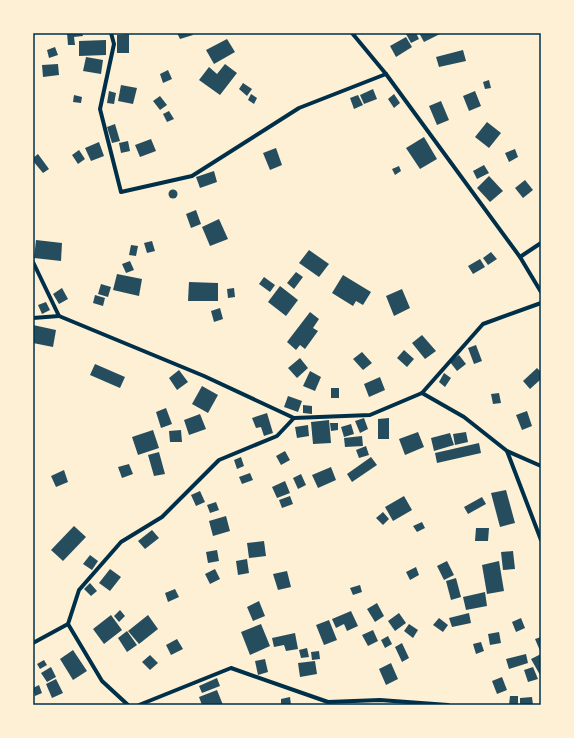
<svg xmlns="http://www.w3.org/2000/svg" width="574" height="738" viewBox="0 0 574 738" font-family="Figtree,sans-serif">
	<style>
		.building { fill: #264d5e }
		.lines { fill: none; stroke-linecap: round; stroke-linejoin: round }
		.minor { stroke: #003049; stroke-width: 4 }
		.neatline { fill: none; stroke: #003049; stroke-width: 1.5 }
	</style>
	<rect width="100%" height="100%" fill="#fdf0d5"/>
	<g class="building">
		<polygon points="67,33 82,33 83,36 74,37 75,45 68,45"/>
		<polygon points="177,33 192,33 193,35 180,39"/>
		<polygon points="408,33 416,33 419,39 411,43 406,34"/>
		<polygon points="419,33 442,33 424,42"/>
		<polygon points="129,34 129,53 117,53 117,35"/>
		<polygon points="406,37 412,47 396,57 390,46"/>
		<polygon points="227,39 235,52 214,64 206,50"/>
		<polygon points="106,40 106,55 79,56 79,41"/>
		<polygon points="55,47 58,55 49,58 47,50"/>
		<polygon points="463,50 466,61 439,67 436,57"/>
		<polygon points="86,57 103,60 101,74 83,71"/>
		<polygon points="58,64 59,75 43,77 42,65"/>
		<polygon points="225,64 237,73 220,95 199,80 209,67 217,74"/>
		<polygon points="168,70 172,79 163,83 160,74"/>
		<polygon points="489,80 491,88 485,89 483,82"/>
		<polygon points="243,83 252,89 247,96 239,89"/>
		<polygon points="121,85 137,88 133,104 118,101"/>
		<polygon points="373,89 377,99 364,104 360,95"/>
		<polygon points="109,91 116,93 114,104 107,103"/>
		<polygon points="475,91 481,106 469,111 463,96"/>
		<polygon points="251,94 257,98 254,104 248,100"/>
		<polygon points="394,94 400,103 394,108 388,99"/>
		<polygon points="74,95 82,97 81,103 73,102"/>
		<polygon points="358,95 363,105 354,109 350,98"/>
		<polygon points="160,96 167,105 160,110 153,101"/>
		<polygon points="441,101 449,120 437,125 429,106"/>
		<polygon points="169,111 174,119 167,122 163,114"/>
		<polygon points="487,122 501,133 489,148 475,137"/>
		<polygon points="115,124 120,141 112,143 107,127"/>
		<polygon points="424,137 437,159 420,169 406,148"/>
		<polygon points="151,139 156,151 140,157 135,145"/>
		<polygon points="128,141 130,151 121,153 119,143"/>
		<polygon points="99,142 104,156 91,161 85,148"/>
		<polygon points="276,148 282,165 270,170 263,153"/>
		<polygon points="515,149 518,157 509,162 505,153"/>
		<polygon points="79,150 85,159 78,164 72,155"/>
		<polygon points="38,154 49,169 43,173 33,161 33,158"/>
		<polygon points="484,165 489,173 477,179 473,171"/>
		<polygon points="399,166 401,171 395,175 392,169"/>
		<polygon points="214,171 217,182 200,188 196,177"/>
		<polygon points="489,176 503,191 490,202 477,188"/>
		<polygon points="525,180 533,190 523,198 515,188"/>
		<circle cx="173" cy="194" r="4.5"/>
		<polygon points="196,210 201,224 191,228 186,214"/>
		<polygon points="219,219 228,239 210,246 202,227"/>
		<polygon points="36,240 62,243 61,261 34,258"/>
		<polygon points="152,241 155,251 147,253 144,243"/>
		<polygon points="131,245 138,246 136,256 129,255"/>
		<polygon points="309,250 329,264 319,277 299,263"/>
		<polygon points="491,252 497,259 488,265 483,258"/>
		<polygon points="480,259 485,267 473,274 468,266"/>
		<polygon points="130,261 134,270 126,273 122,264"/>
		<polygon points="296,272 303,277 294,289 287,283"/>
		<polygon points="117,274 142,279 139,296 113,290"/>
		<polygon points="343,275 371,292 363,305 356,301 353,306 332,293"/>
		<polygon points="264,277 275,285 270,292 259,284"/>
		<polygon points="189,282 218,283 218,301 188,301"/>
		<polygon points="101,284 111,287 108,297 98,294"/>
		<polygon points="280,286 298,300 286,316 268,302"/>
		<polygon points="62,288 68,299 59,304 53,294"/>
		<polygon points="234,288 235,297 228,298 227,289"/>
		<polygon points="402,289 410,308 394,316 386,296"/>
		<polygon points="95,295 105,298 103,306 93,303"/>
		<polygon points="46,302 50,310 42,314 38,305"/>
		<polygon points="220,308 223,319 214,322 211,311"/>
		<polygon points="310,312 319,319 313,328 318,331 305,349 300,345 296,350 287,342"/>
		<polygon points="33,325 56,330 53,347 33,343"/>
		<polygon points="422,335 436,351 425,359 412,343"/>
		<polygon points="476,345 482,361 474,364 468,348"/>
		<polygon points="404,350 414,359 407,367 397,358"/>
		<polygon points="362,352 372,363 363,370 353,359"/>
		<polygon points="459,355 466,364 457,371 450,362"/>
		<polygon points="300,358 308,368 297,378 288,368"/>
		<polygon points="95,364 125,377 120,388 90,375"/>
		<polygon points="537,368 541,372 541,379 530,389 523,381"/>
		<polygon points="179,370 188,382 177,390 169,378"/>
		<polygon points="310,371 321,377 315,391 303,386"/>
		<polygon points="444,373 451,378 445,387 439,382"/>
		<polygon points="380,377 385,390 369,397 364,384"/>
		<polygon points="202,386 218,395 208,413 192,404"/>
		<rect x="331" y="388" width="8" height="10"/>
		<polygon points="499,393 501,403 493,404 491,394"/>
		<polygon points="288,396 302,401 298,412 284,407"/>
		<polygon points="303,405 312,406 312,414 303,413"/>
		<polygon points="166,408 172,424 161,428 156,412"/>
		<polygon points="527,411 532,426 522,430 516,415"/>
		<polygon points="267,413 273,433 264,436 261,427 256,428 252,418"/>
		<polygon points="200,414 206,429 189,435 184,420"/>
		<polygon points="364,418 368,429 360,433 355,421"/>
		<polygon points="389,418 389,439 378,439 378,419"/>
		<polygon points="329,420 331,443 313,444 311,422"/>
		<polygon points="330,423 338,423 338,430 331,431"/>
		<polygon points="351,424 354,434 344,437 341,427"/>
		<polygon points="308,425 309,436 297,438 295,427"/>
		<polygon points="153,430 159,448 138,455 132,437"/>
		<polygon points="181,430 182,442 170,442 169,431"/>
		<polygon points="418,432 424,447 405,455 399,439"/>
		<polygon points="466,432 468,442 455,445 453,434"/>
		<polygon points="450,433 454,445 434,451 431,438"/>
		<polygon points="362,436 363,446 345,447 344,438"/>
		<polygon points="479,443 481,453 437,463 435,453"/>
		<polygon points="366,446 369,455 359,458 356,450"/>
		<polygon points="285,451 290,460 281,465 276,456"/>
		<polygon points="159,452 165,474 154,476 148,455"/>
		<polygon points="241,457 244,466 237,469 234,460"/>
		<polygon points="371,457 377,465 352,482 347,474"/>
		<polygon points="129,464 133,474 122,478 118,467"/>
		<polygon points="331,467 336,480 318,488 312,475"/>
		<polygon points="64,470 68,482 56,487 51,476"/>
		<polygon points="250,473 253,480 242,484 239,477"/>
		<polygon points="301,474 306,485 298,489 293,478"/>
		<polygon points="285,481 290,493 277,498 272,487"/>
		<polygon points="506,490 515,523 500,527 491,493"/>
		<polygon points="200,491 205,502 196,506 191,495"/>
		<polygon points="290,496 293,504 282,508 279,500"/>
		<polygon points="404,496 412,510 393,521 385,507"/>
		<polygon points="482,497 486,504 468,514 464,507"/>
		<polygon points="216,502 219,510 210,513 207,505"/>
		<polygon points="383,512 389,519 383,525 376,518"/>
		<polygon points="226,516 230,531 213,536 209,521"/>
		<polygon points="422,522 425,528 417,532 413,526"/>
		<polygon points="74,526 86,537 63,561 51,550"/>
		<polygon points="476,528 489,528 488,541 475,541"/>
		<polygon points="152,530 159,538 145,549 138,541"/>
		<polygon points="264,541 266,556 249,558 247,543"/>
		<polygon points="217,550 219,561 208,563 206,552"/>
		<polygon points="513,551 515,569 503,570 501,552"/>
		<polygon points="90,555 98,561 92,570 83,564"/>
		<polygon points="247,559 249,573 238,575 236,561"/>
		<polygon points="447,561 454,575 444,580 437,566"/>
		<polygon points="499,561 504,591 487,594 482,565"/>
		<polygon points="416,567 419,575 410,580 406,572"/>
		<polygon points="110,569 121,577 110,591 99,583"/>
		<polygon points="215,569 220,579 210,584 205,574"/>
		<polygon points="287,571 291,587 278,590 273,574"/>
		<polygon points="456,578 461,597 451,600 446,581"/>
		<polygon points="90,583 97,591 91,596 84,589"/>
		<polygon points="360,585 362,592 353,595 350,588"/>
		<polygon points="175,589 179,597 168,602 165,593"/>
		<polygon points="485,592 487,606 466,610 463,597"/>
		<polygon points="259,601 265,616 253,621 247,607"/>
		<polygon points="377,603 384,616 375,622 367,609"/>
		<polygon points="120,610 125,616 119,622 114,616"/>
		<polygon points="351,611 358,626 347,631 344,624 336,628 332,619"/>
		<polygon points="399,613 406,623 395,631 388,621"/>
		<polygon points="469,613 471,623 452,627 449,618"/>
		<polygon points="111,615 122,630 104,644 93,629"/>
		<polygon points="148,615 158,629 139,644 128,631"/>
		<polygon points="439,618 448,625 443,632 433,625"/>
		<polygon points="521,618 525,628 516,632 512,622"/>
		<polygon points="329,620 337,640 324,645 316,625"/>
		<polygon points="261,624 270,646 250,655 241,632"/>
		<polygon points="409,624 418,630 413,638 404,631"/>
		<polygon points="373,630 378,641 368,646 362,635"/>
		<polygon points="127,631 137,645 127,652 118,638"/>
		<polygon points="499,632 501,643 490,645 488,634"/>
		<polygon points="295,633 298,649 286,651 284,645 274,647 272,638"/>
		<polygon points="388,636 392,644 385,648 381,640"/>
		<polygon points="541,637 541,653 535,639"/>
		<polygon points="177,639 183,649 171,655 166,645"/>
		<polygon points="481,642 484,651 476,654 473,644"/>
		<polygon points="402,643 409,658 402,662 395,647"/>
		<polygon points="307,648 309,657 301,658 299,650"/>
		<polygon points="73,650 87,671 73,680 60,659"/>
		<polygon points="319,651 320,659 312,660 311,652"/>
		<polygon points="526,654 528,663 509,669 506,659"/>
		<polygon points="541,654 541,675 540,675 531,659"/>
		<polygon points="150,655 158,663 150,670 142,662"/>
		<polygon points="265,659 268,672 258,675 255,661"/>
		<polygon points="44,660 47,665 40,669 37,664"/>
		<polygon points="315,661 317,674 300,677 298,663"/>
		<polygon points="391,663 398,679 386,685 379,669"/>
		<polygon points="51,667 56,677 47,682 41,673"/>
		<polygon points="533,667 538,679 528,682 524,670"/>
		<polygon points="502,677 507,690 497,694 492,681"/>
		<polygon points="217,678 220,686 202,693 199,686"/>
		<polygon points="56,679 63,693 52,698 46,684"/>
		<polygon points="39,685 42,693 35,696 33,688"/>
		<polygon points="217,690 223,705 202,705 199,697"/>
		<polygon points="510,696 518,696 518,705 509,705"/>
		<polygon points="290,697 291,705 281,705 281,699"/>
		<polygon points="532,697 533,705 520,705 520,698"/>
	</g>
	<g class="lines">
		<g class="minor">
			<polyline points="111,33 114,44 100,109 121,192 192,176 299,108 386,74"/>
			<polyline points="352,33 386,74 520,257 541,292"/>
			<polyline points="520,257 541,243"/>
			<polyline points="33,262 59,316 204,376 294,418"/>
			<polyline points="33,318 59,316"/>
			<polyline points="422,393 464,417 507,451 541,466"/>
			<polyline points="507,451 541,540"/>
			<polyline points="68,624 102,681 128,705"/>
			<polyline points="33,643 68,624 79,590 121,542 162,517 219,460 277,436 294,418 370,415 422,393 483,324 541,303"/>
			<polyline points="139,705 231,668 328,702 380,700 448,705"/>
		</g>
	</g>
	<rect width="574" height="738" fill="none" stroke="#fdf0d5" stroke-width="68"/>
	<rect x="34" y="34" width="506" height="670" class="neatline"/>
</svg>
